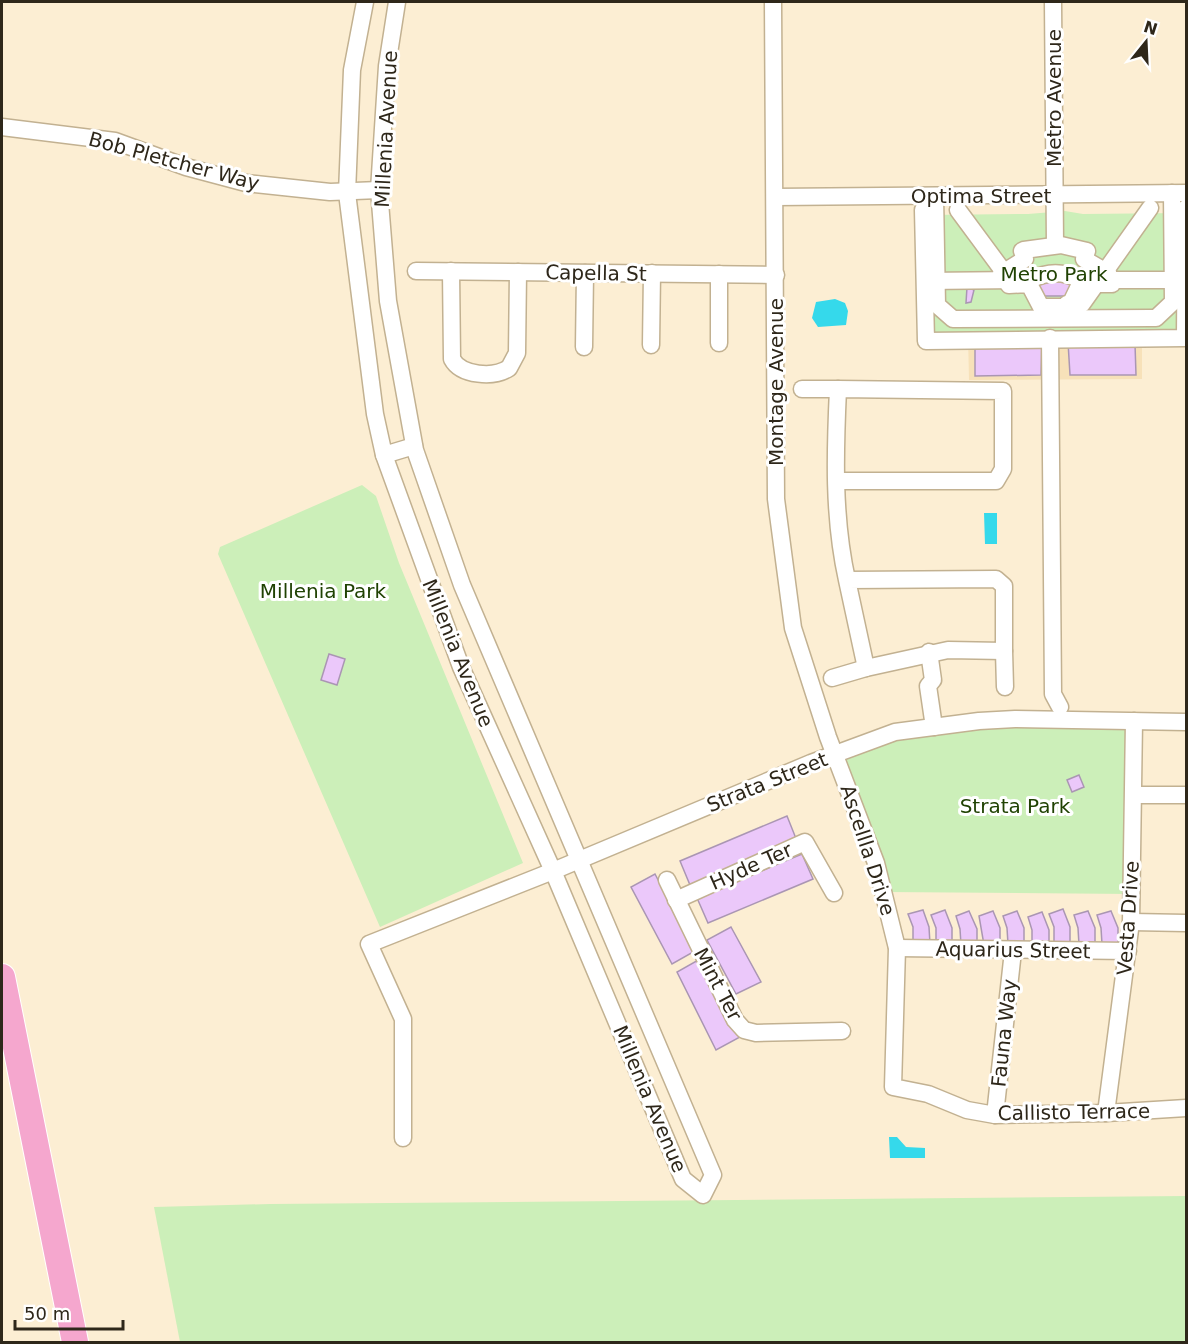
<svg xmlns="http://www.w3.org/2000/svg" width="1188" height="1344" viewBox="0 0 1188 1344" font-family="'DejaVu Sans',sans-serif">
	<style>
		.built { fill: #f7e1b9 }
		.green { fill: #ccefb9 }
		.water { fill: #35d9eb }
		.building { fill: #ebc8fa; stroke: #aa96b3; stroke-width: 1.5 }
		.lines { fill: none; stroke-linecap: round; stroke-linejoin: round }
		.minor-casing { stroke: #c2b191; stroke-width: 19 }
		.highway-casing { stroke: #fff; stroke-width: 28 }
		.minor { stroke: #fff; stroke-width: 16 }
		.highway { stroke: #f5a7ce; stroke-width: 26 }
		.labels { text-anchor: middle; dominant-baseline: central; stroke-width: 6; stroke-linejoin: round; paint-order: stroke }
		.street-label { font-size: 20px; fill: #2e271a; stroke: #fff }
		.park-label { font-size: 20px; fill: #204203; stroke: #fff }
	</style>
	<rect width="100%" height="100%" fill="#fceed3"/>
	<polygon class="built" points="1142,335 1142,379 969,380 968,336"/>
	<g class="green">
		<polygon points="1065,211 1083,214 1182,213 1182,328 1176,335 934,336 926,215 1028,214"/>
		<polygon points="362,485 376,496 399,563 523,863 380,927 218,554 220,547"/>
		<polygon points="1134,721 1132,894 885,892 835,754 895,732"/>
		<polygon points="1186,1196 1186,1342 180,1342 154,1207 270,1204"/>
	</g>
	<g class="water">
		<polygon points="835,299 845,303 848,311 846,325 818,327 812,318 816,302"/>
		<polygon points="984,513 997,513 997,544 985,544"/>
		<polygon points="889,1137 897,1137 906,1147 925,1148 925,1158 890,1158"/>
	</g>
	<g class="building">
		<polygon points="1062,280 1075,287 1068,296 1041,296 1037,286 1040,284"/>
		<polygon points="967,287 974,290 971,302 966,303"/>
		<polygon points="1042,342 1041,375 975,376 975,345"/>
		<polygon points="1068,342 1135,344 1136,375 1070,375"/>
		<polygon points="329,654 345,659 337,685 321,680"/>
		<polygon points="1079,775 1084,787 1072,792 1067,780"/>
		<polygon points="787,816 797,841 690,885 680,861"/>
		<polygon points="802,854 813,879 708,923 697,898"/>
		<polygon points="655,874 695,951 672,964 631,887"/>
		<polygon points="1063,909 1070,927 1070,943 1054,943 1054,927 1049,914"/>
		<polygon points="923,910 929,927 930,944 913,943 913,927 908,914"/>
		<polygon points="945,910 952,928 952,944 936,944 936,928 931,915"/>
		<polygon points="969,911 977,929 977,945 961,945 960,929 956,916"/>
		<polygon points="993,911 1000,928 1000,945 984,945 979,916"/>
		<polygon points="1017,911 1024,928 1024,945 1008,944 1007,928 1003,916"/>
		<polygon points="1088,911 1095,928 1095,945 1079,945 1078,928 1074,915"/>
		<polygon points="1111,911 1118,928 1118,945 1102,944 1101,928 1097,915"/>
		<polygon points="1042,912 1049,930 1049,946 1032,946 1032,930 1028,917"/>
		<polygon points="731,927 761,982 736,994 707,940"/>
		<polygon points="700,959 740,1037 716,1050 677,972"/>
	</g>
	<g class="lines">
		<defs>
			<g id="minor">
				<polyline points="365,2 352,70 347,193 375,414 384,455 461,667 553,871 683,1179 703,1195 713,1175 462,585 415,450 388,301 379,190 387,66 397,2"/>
				<polyline points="773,2 776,499 793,628 828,737 876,863 897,948 893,1087 928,1094 967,1110 995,1115 1106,1113 1186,1108"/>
				<polyline points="1053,2 1055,245"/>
				<polyline points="2,127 115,141 186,167 246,183 330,192 379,190"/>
				<polyline points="935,196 937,305 953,319 1151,318 1156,318 1173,302 1172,193"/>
				<polyline points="775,197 1186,193"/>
				<polyline points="923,210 926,341 1185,338 1186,208"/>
				<polyline points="958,210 1009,279"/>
				<polygon points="1061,245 1087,251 1084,259 1108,273 1112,284 1080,284 1069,307 1041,307 1029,284 1009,285 1001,274 1025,259 1022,251 1024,250"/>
				<polyline points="416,271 776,275"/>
				<path d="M451 271 452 359C461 376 494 378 509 368L517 353 518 272"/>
				<path d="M926 281 1030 280C1048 271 1063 271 1081 280H1181"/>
				<polyline points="1067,304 1082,304 1150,208"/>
				<polyline points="1050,338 1053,694 1060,707"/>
				<polyline points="719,343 719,274"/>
				<polyline points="651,345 652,273"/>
				<polyline points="584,347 585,273"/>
				<polyline points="802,389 838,389"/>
				<polyline points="384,455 414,446"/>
				<path d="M837 481H996L1003 469V391L838 389C835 453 833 517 847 580L996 579 1004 586V651L948 650 866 668 847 580"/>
				<polyline points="1004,651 1005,687"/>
				<polyline points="929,652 933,680 928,686 934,727"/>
				<polyline points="832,678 866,668"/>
				<polyline points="1134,795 1186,795"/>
				<polyline points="667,880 735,1020 744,1030 756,1033 842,1031"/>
				<polyline points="676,900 805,842 834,893"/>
				<polyline points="1131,922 1186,923"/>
				<polyline points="897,948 1128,951"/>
				<polyline points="1106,1113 1131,922 1134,721"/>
				<polyline points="995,1115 1013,951"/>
				<polyline points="403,1138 403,1019 369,944 553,871 811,763 895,732 979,721 1015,719 1186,722"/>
			</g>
			<polyline id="highway" points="2,977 75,1342"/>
		</defs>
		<use href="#minor" class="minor-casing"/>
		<use href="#highway" class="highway-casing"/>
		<use href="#minor" class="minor"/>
		<use href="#highway" class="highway"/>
	</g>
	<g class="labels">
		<g class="street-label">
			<text transform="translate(1054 98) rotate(-90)">Metro Avenue</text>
			<text transform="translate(386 129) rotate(-87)">Millenia Avenue</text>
			<text transform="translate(174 161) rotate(15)">Bob Pletcher Way</text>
			<text x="981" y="196">Optima Street</text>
			<text transform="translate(596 273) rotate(1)">Capella St</text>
			<text transform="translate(776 382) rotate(-90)">Montage Avenue</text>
			<text transform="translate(458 653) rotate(68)">Millenia Avenue</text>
			<text transform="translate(767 782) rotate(-22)">Strata Street</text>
			<text transform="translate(868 850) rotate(72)">Ascellla Drive</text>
			<text transform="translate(751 866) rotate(-24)">Hyde Ter</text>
			<text transform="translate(1128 918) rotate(-86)">Vesta Drive</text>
			<text transform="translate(1013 950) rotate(1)">Aquarius Street</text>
			<text transform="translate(718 984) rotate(62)">Mint Ter</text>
			<text transform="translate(1004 1033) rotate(-84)">Fauna Way</text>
			<text transform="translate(650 1099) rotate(67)">Millenia Avenue</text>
			<text transform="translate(1074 1112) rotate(-1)">Callisto Terrace</text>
		</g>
		<g class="park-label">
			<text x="1054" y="274">Metro Park</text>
			<text x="323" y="591">Millenia Park</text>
			<text x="1015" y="806">Strata Park</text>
		</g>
	</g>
	<rect width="1188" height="1344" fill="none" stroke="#2e271a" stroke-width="6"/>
	<g transform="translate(1146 42) rotate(18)" stroke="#ffffff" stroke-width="4.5" paint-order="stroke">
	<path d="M0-4.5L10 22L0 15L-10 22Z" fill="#2e271a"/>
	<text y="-9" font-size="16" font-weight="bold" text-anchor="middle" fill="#2e271a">N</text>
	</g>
	<path d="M15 1320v9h108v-9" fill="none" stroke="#2e271a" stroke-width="3"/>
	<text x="24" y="1320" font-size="18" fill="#2e271a" stroke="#ffffff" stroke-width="4.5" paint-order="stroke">50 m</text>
</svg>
